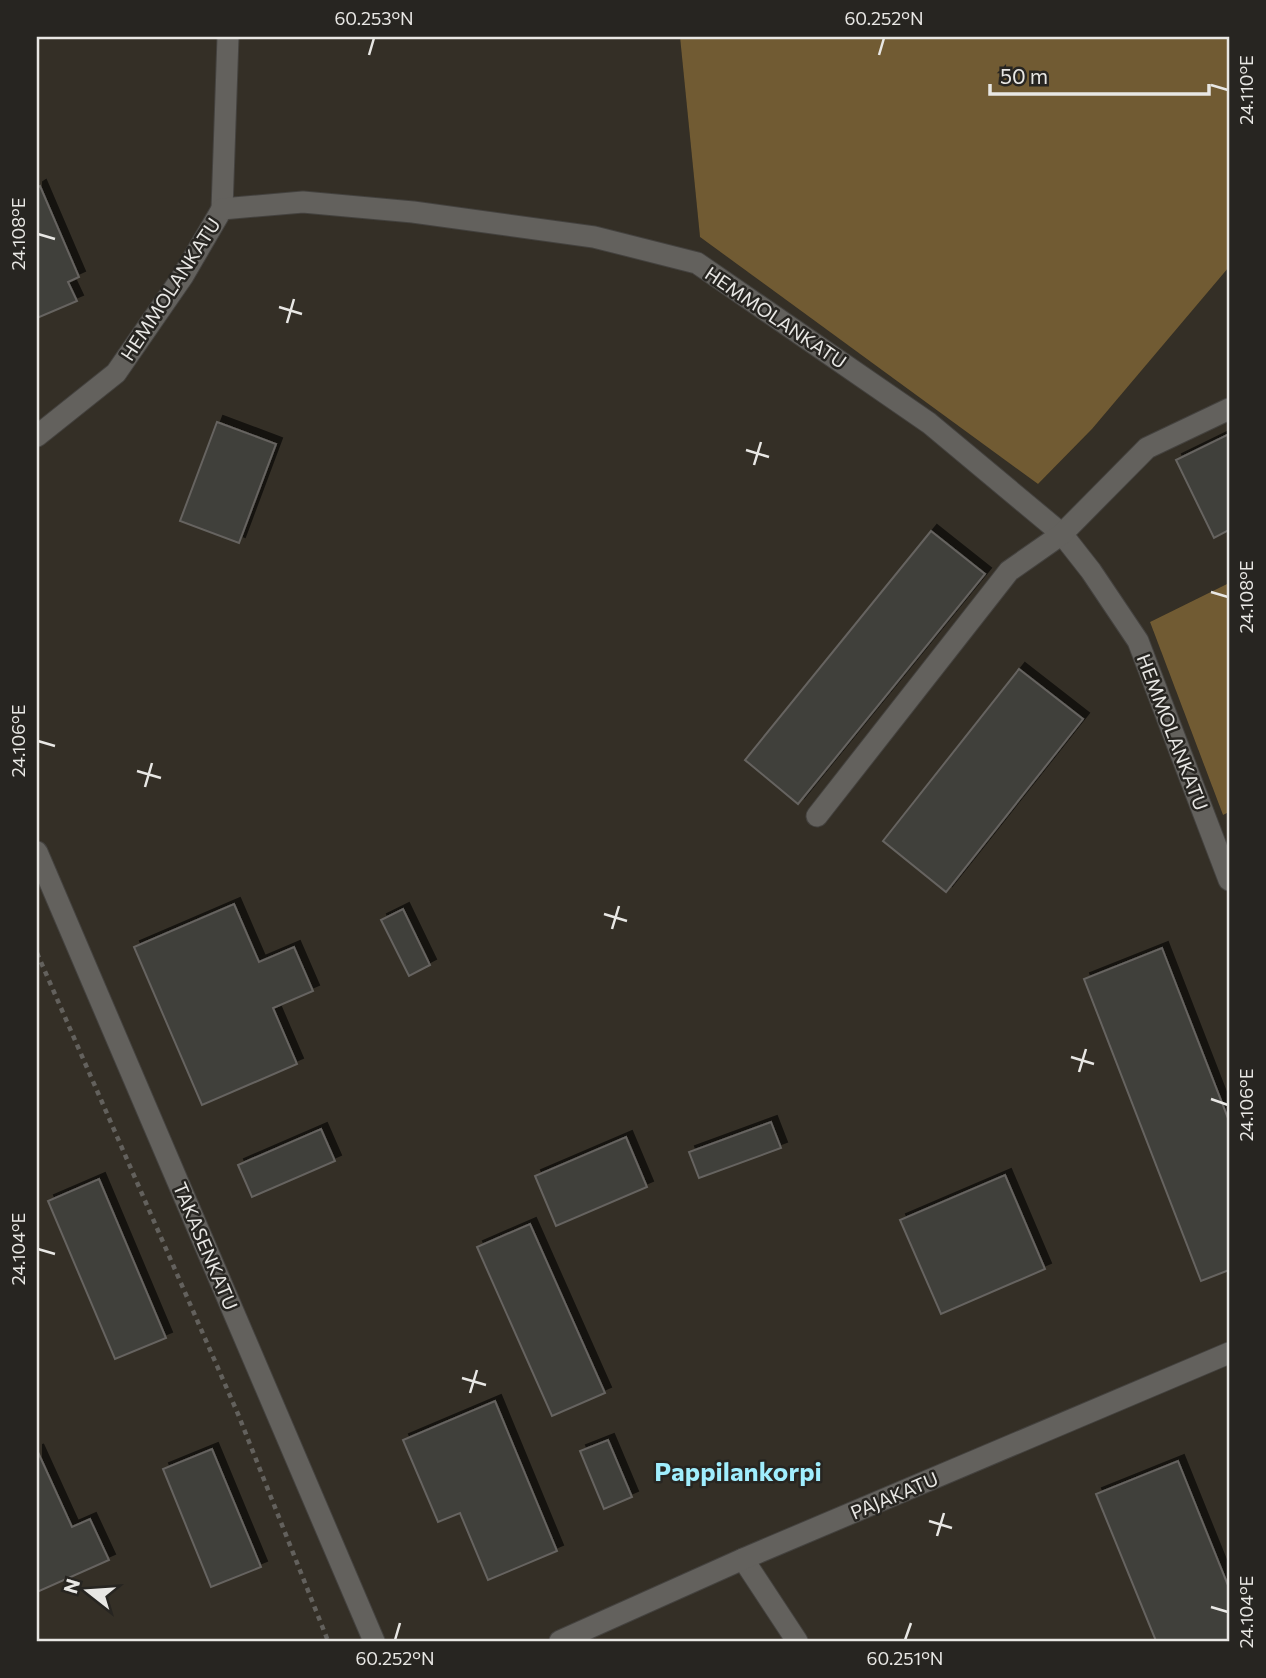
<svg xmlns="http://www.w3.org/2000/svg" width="1266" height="1678" viewBox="0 0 1266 1678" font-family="Commissioner,sans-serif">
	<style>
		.built { fill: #342f26 }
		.forest { fill: #715b33 }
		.building { fill: #413f3b; stroke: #666460; stroke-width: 2; filter: url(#shadow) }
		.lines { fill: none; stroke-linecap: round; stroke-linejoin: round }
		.minor-casing { stroke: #44423f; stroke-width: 23 }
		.path { stroke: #63615d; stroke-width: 4.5; stroke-dasharray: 5 5; stroke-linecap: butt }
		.minor { stroke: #63615d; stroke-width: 21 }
		.ticks { fill: none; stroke: #e8e7e4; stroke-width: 2.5 }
		.labels { text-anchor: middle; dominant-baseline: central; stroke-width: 5; stroke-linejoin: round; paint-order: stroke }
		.street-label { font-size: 19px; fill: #e8e7e4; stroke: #272521 }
		.district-label { font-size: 26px; font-weight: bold; fill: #a0eefe; stroke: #272521 }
		.neatline { fill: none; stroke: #e8e7e4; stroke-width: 2.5 }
		.ticks-label { font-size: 18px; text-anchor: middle; fill: #e8e7e4 }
	</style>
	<defs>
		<filter id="shadow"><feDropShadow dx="6" dy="-6" stdDeviation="0" flood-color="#0009"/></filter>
	</defs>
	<rect width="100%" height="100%" fill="#272521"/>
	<polygon class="built" points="37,37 680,37 700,237 1038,484 1092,429 1229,267 1229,583 1150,622 1223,815 1229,812 1229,1641 37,1641"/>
	<g class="forest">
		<polygon points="680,37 1229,37 1229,267 1092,429 1038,484 700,237"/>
		<polygon points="1229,583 1229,812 1223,815 1150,622"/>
	</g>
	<g class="building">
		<polygon points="40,186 79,277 68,282 77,301 37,318 37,188"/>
		<polygon points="217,422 276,444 239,543 180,521"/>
		<polygon points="1229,434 1229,530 1214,538 1176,460"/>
		<polygon points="931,531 985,574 798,804 745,760"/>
		<polygon points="1019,669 1083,719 946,892 883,841"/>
		<polygon points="234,904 259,962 294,947 313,991 273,1008 297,1064 202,1105 134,947"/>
		<polygon points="403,909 430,965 409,976 381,920"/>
		<polygon points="1162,948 1229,1121 1229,1270 1201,1281 1084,979"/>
		<polygon points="771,1122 781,1148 699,1178 689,1152"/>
		<polygon points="321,1129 335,1161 252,1197 238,1165"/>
		<polygon points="626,1137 647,1187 556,1226 535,1176"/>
		<polygon points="1005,1175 1045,1269 941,1314 900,1220"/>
		<polygon points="99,1179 166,1338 115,1359 48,1201"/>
		<polygon points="530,1224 605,1393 552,1416 477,1247"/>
		<polygon points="495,1401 557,1551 488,1580 460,1513 438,1522 403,1440"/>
		<polygon points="608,1440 632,1497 604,1509 580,1451"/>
		<polygon points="212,1449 261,1567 211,1587 163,1469"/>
		<polygon points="37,1450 72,1527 90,1519 109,1560 37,1592"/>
		<polygon points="1178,1461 1229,1588 1229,1641 1156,1641 1096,1494"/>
	</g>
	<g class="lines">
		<defs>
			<g id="minor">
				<polyline points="222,209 228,37"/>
				<polyline points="37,436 116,373 183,276 222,209 303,202 413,212 594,237 697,263 929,423 1062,534 1091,571 1138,641 1229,880"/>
				<polyline points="817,816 1009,571 1062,534 1147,448 1229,409"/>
				<polyline points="37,852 374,1641"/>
				<polyline points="743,1559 797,1641"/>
				<polyline points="560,1641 743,1559 1229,1353"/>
			</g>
		</defs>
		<use href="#minor" class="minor-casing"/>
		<polyline class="path" points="37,953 238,1414 328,1641"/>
		<use href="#minor" class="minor"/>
	</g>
	<path class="ticks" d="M369 55 374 38M879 55 884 38M1211 85 1228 90M38 234 55 239M279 307 302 314M287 323 294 299M746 450 769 457M754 465 761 442M1211 592 1228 597M38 741 55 746M137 771 161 778M145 787 152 763M604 914 627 921M612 929 619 906M1071 1057 1094 1064M1079 1072 1086 1049M1211 1099 1228 1105M38 1249 55 1254M462 1378 486 1385M470 1393 477 1370M929 1521 952 1528M937 1536 944 1513M1211 1607 1228 1612M395 1640 400 1623M905 1640 911 1623"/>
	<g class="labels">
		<g class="street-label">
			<text transform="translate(170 289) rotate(-57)">HEMMOLANKATU</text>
			<text transform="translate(776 317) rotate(34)">HEMMOLANKATU</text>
			<text transform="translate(1173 732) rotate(69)">HEMMOLANKATU</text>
			<text transform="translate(206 1246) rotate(67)">TAKASENKATU</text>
			<text transform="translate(894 1495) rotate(-23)">PAJAKATU</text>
		</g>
		<g class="district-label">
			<text x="738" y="1470">Pappilankorpi</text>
		</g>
	</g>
	<rect width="1266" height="1678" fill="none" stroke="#272521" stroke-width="77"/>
	<g transform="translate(88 1591) rotate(287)" stroke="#272521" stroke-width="5" paint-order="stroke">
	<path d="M0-5L12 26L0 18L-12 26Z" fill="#e8e7e4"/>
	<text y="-10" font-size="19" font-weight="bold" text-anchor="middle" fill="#e8e7e4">N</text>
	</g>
	<path d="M990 84v10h219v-10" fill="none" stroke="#e8e7e4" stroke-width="3.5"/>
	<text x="1000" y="84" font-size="21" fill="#e8e7e4" stroke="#272521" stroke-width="5" paint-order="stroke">50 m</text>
	<rect x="38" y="38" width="1190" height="1602" class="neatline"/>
	<g class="ticks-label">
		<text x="374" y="25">60.253°N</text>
		<text x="884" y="25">60.252°N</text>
		<text transform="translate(1247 90) rotate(-90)" y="6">24.110°E</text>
		<text transform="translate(19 234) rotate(-90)" y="6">24.108°E</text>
		<text transform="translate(1247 597) rotate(-90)" y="6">24.108°E</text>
		<text transform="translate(19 741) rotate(-90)" y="6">24.106°E</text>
		<text transform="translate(1247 1105) rotate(-90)" y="6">24.106°E</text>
		<text transform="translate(19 1249) rotate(-90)" y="6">24.104°E</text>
		<text transform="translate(1247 1612) rotate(-90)" y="6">24.104°E</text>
		<text x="395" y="1665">60.252°N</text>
		<text x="905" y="1665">60.251°N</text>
	</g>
</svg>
